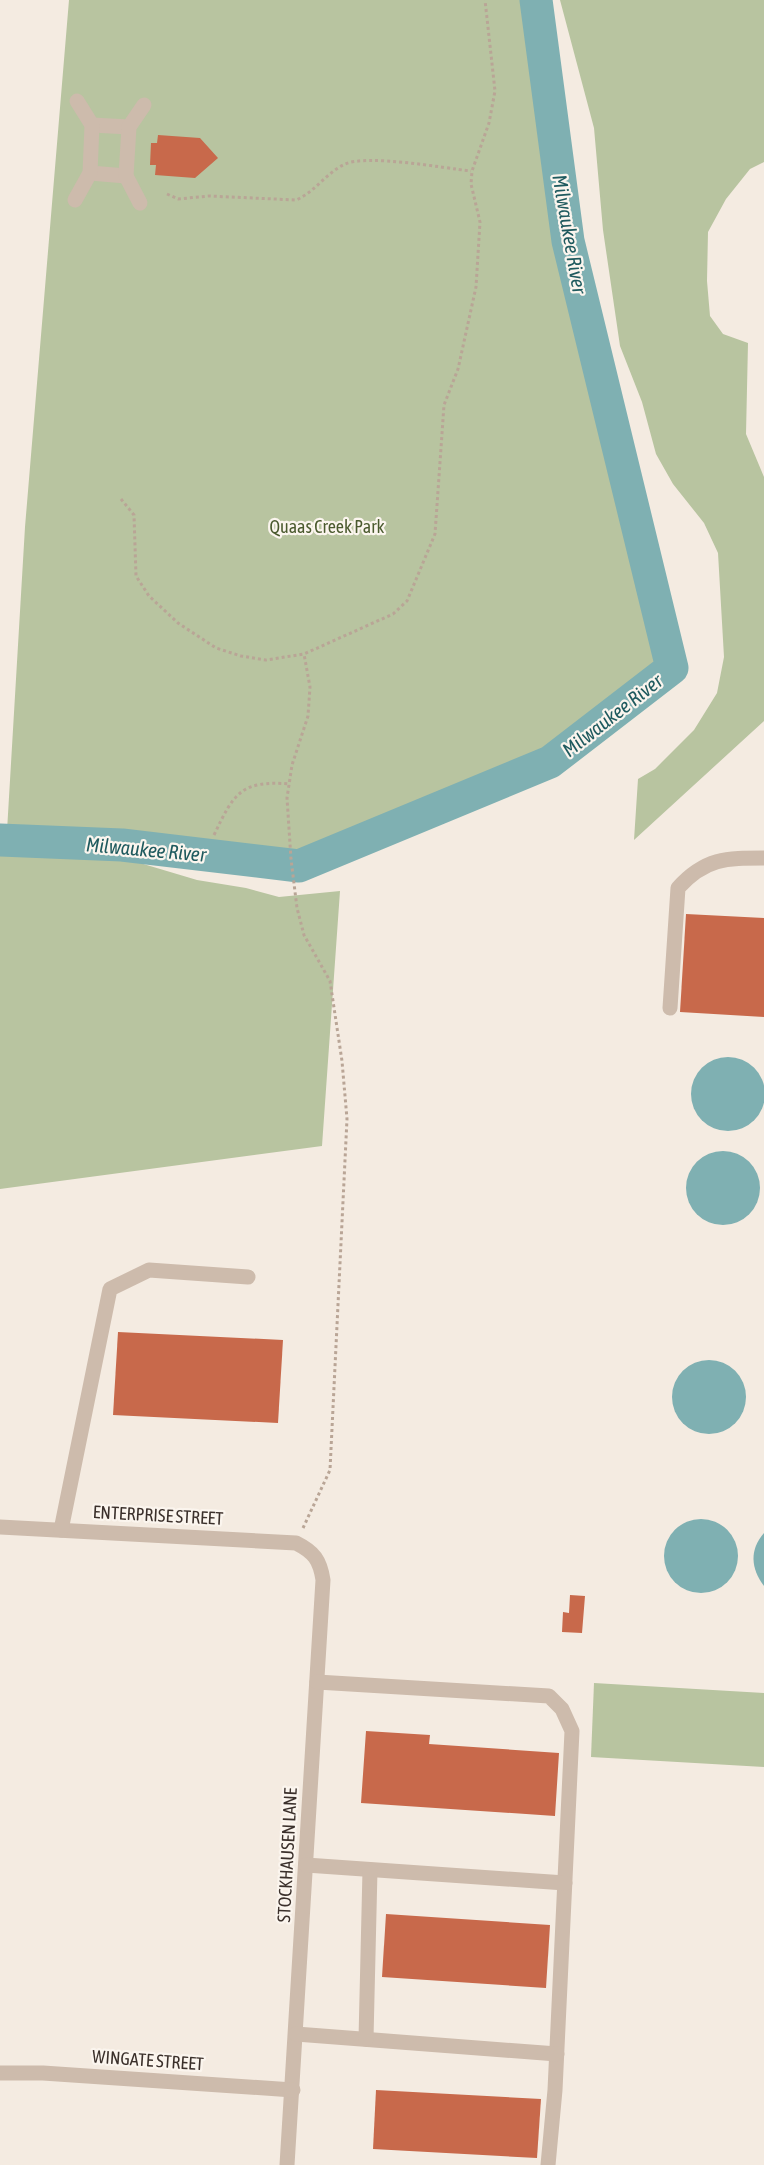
<svg xmlns="http://www.w3.org/2000/svg" width="764" height="2165" viewBox="0 0 764 2165" font-family="'Asap Condensed',sans-serif">
	<style>
		.green { fill: #b8c4a0 }
		.water { fill: #7fb0b2 }
		.lines { fill: none; stroke-linecap: round; stroke-linejoin: round }
		.river { stroke: #7fb0b2; stroke-width: 33 }
		.building { fill: #c8694b }
		.path { stroke: #b9a596; stroke-width: 3; stroke-dasharray: 3 3; stroke-linecap: butt }
		.minor { stroke: #cdbbac; stroke-width: 15 }
		.labels { text-anchor: middle; dominant-baseline: central; stroke-width: 4.5; stroke-linejoin: round; paint-order: stroke }
		.park-label { font-size: 18px; fill: #4a5a2e; stroke: #fbf5ee }
		.street-label { font-size: 18px; fill: #3b302b; stroke: #fbf5ee }
		.water-label { font-size: 20px; font-style: italic; fill: #1f5a5e; stroke: #fbf5ee }
	</style>
	<rect width="100%" height="100%" fill="#f4ebe1"/>
	<g class="green">
		<polygon points="69,0 536,0 568,241 672,668 550,762 299,866 113,850 140,863 197,880 246,888 279,897 340,891 322,1146 0,1189 0,831 7,831 25,527"/>
		<polygon points="560,0 764,0 764,162 750,169 726,199 708,232 707,281 710,316 723,334 748,343 746,434 764,477 764,721 634,840 638,779 655,769 694,730 717,693 724,657 718,553 704,523 673,484 656,454 642,402 620,346 603,230 594,128"/>
		<polygon points="594,1683 764,1693 764,1767 591,1757"/>
	</g>
	<g class="water">
		<circle cx="728" cy="1094" r="37"/>
		<circle cx="723" cy="1188" r="37"/>
		<circle cx="709" cy="1397" r="37"/>
		<circle cx="701" cy="1556" r="37"/>
		<path d="M764 1533V1586C751 1569 749 1550 764 1533Z"/>
	</g>
	<g class="lines">
		<polyline class="river" points="0,840 122,845 299,866 550,762 672,668 568,241 536,0"/>
	</g>
	<g class="building">
		<polygon points="158,135 200,138 218,158 195,178 155,175 156,165 150,165 151,143 157,143"/>
		<polygon points="686,914 764,918 764,1017 680,1012"/>
		<polygon points="118,1332 283,1340 278,1423 113,1415"/>
		<polygon points="570,1595 585,1596 582,1633 562,1632 563,1612 569,1613"/>
		<polygon points="366,1731 430,1735 429,1744 559,1753 555,1816 361,1803"/>
		<polygon points="386,1914 550,1925 546,1988 382,1977"/>
		<polygon points="376,2090 541,2099 537,2158 373,2149"/>
	</g>
	<g class="lines">
		<g class="path">
			<path d="M167 194 178 199 209 196 296 200C315 192 326 173 345 164 368 154 443 168 471 171"/>
			<polyline points="121,499 134,515 136,576 149,596 178,623 216,648 241,656 266,660 304,654 393,614 407,601 435,534 444,405 458,369 476,287 480,222 471,184 472,171 489,123 495,91 485,0"/>
			<path d="M214 835C234 793 241 780 290 784"/>
			<polyline points="303,1528 330,1470 347,1119 342,1061 330,981 304,935 297,908 291,859 287,798 292,765 308,716 310,687 304,654"/>
		</g>
		<g class="minor">
			<polyline points="92,125 129,127"/>
			<polyline points="90,173 126,176"/>
			<polyline points="75,200 90,173 92,125 77,101"/>
			<polyline points="140,203 126,176 129,127 144,105"/>
			<path d="M670 1008 678 888C705 858 726 858 764 858"/>
			<path d="M0 1527 296 1543C314 1552 320 1560 323 1580L287 2165"/>
			<polyline points="61,1530 110,1289 149,1270 248,1277"/>
			<polyline points="317,1682 549,1696 562,1709 572,1731 555,2090 548,2165"/>
			<polyline points="306,1865 565,1883"/>
			<polyline points="296,2034 557,2054"/>
			<polyline points="366,2039 370,1870"/>
			<polyline points="0,2073 43,2073 293,2090"/>
		</g>
	</g>
	<g class="labels">
		<g class="park-label">
			<text x="327" y="526">Quaas Creek Park</text>
		</g>
		<g class="street-label">
			<text transform="translate(158 1515) rotate(3)">ENTERPRISE STREET</text>
			<text transform="translate(287 1855) rotate(-87)">STOCKHAUSEN LANE</text>
			<text transform="translate(148 2060) rotate(4)">WINGATE STREET</text>
		</g>
		<g class="water-label">
			<text transform="translate(570 234) rotate(80)">Milwaukee River</text>
			<text transform="translate(612 715) rotate(-38)">Milwaukee River</text>
			<text transform="translate(146 849) rotate(5)">Milwaukee River</text>
		</g>
	</g>
</svg>
